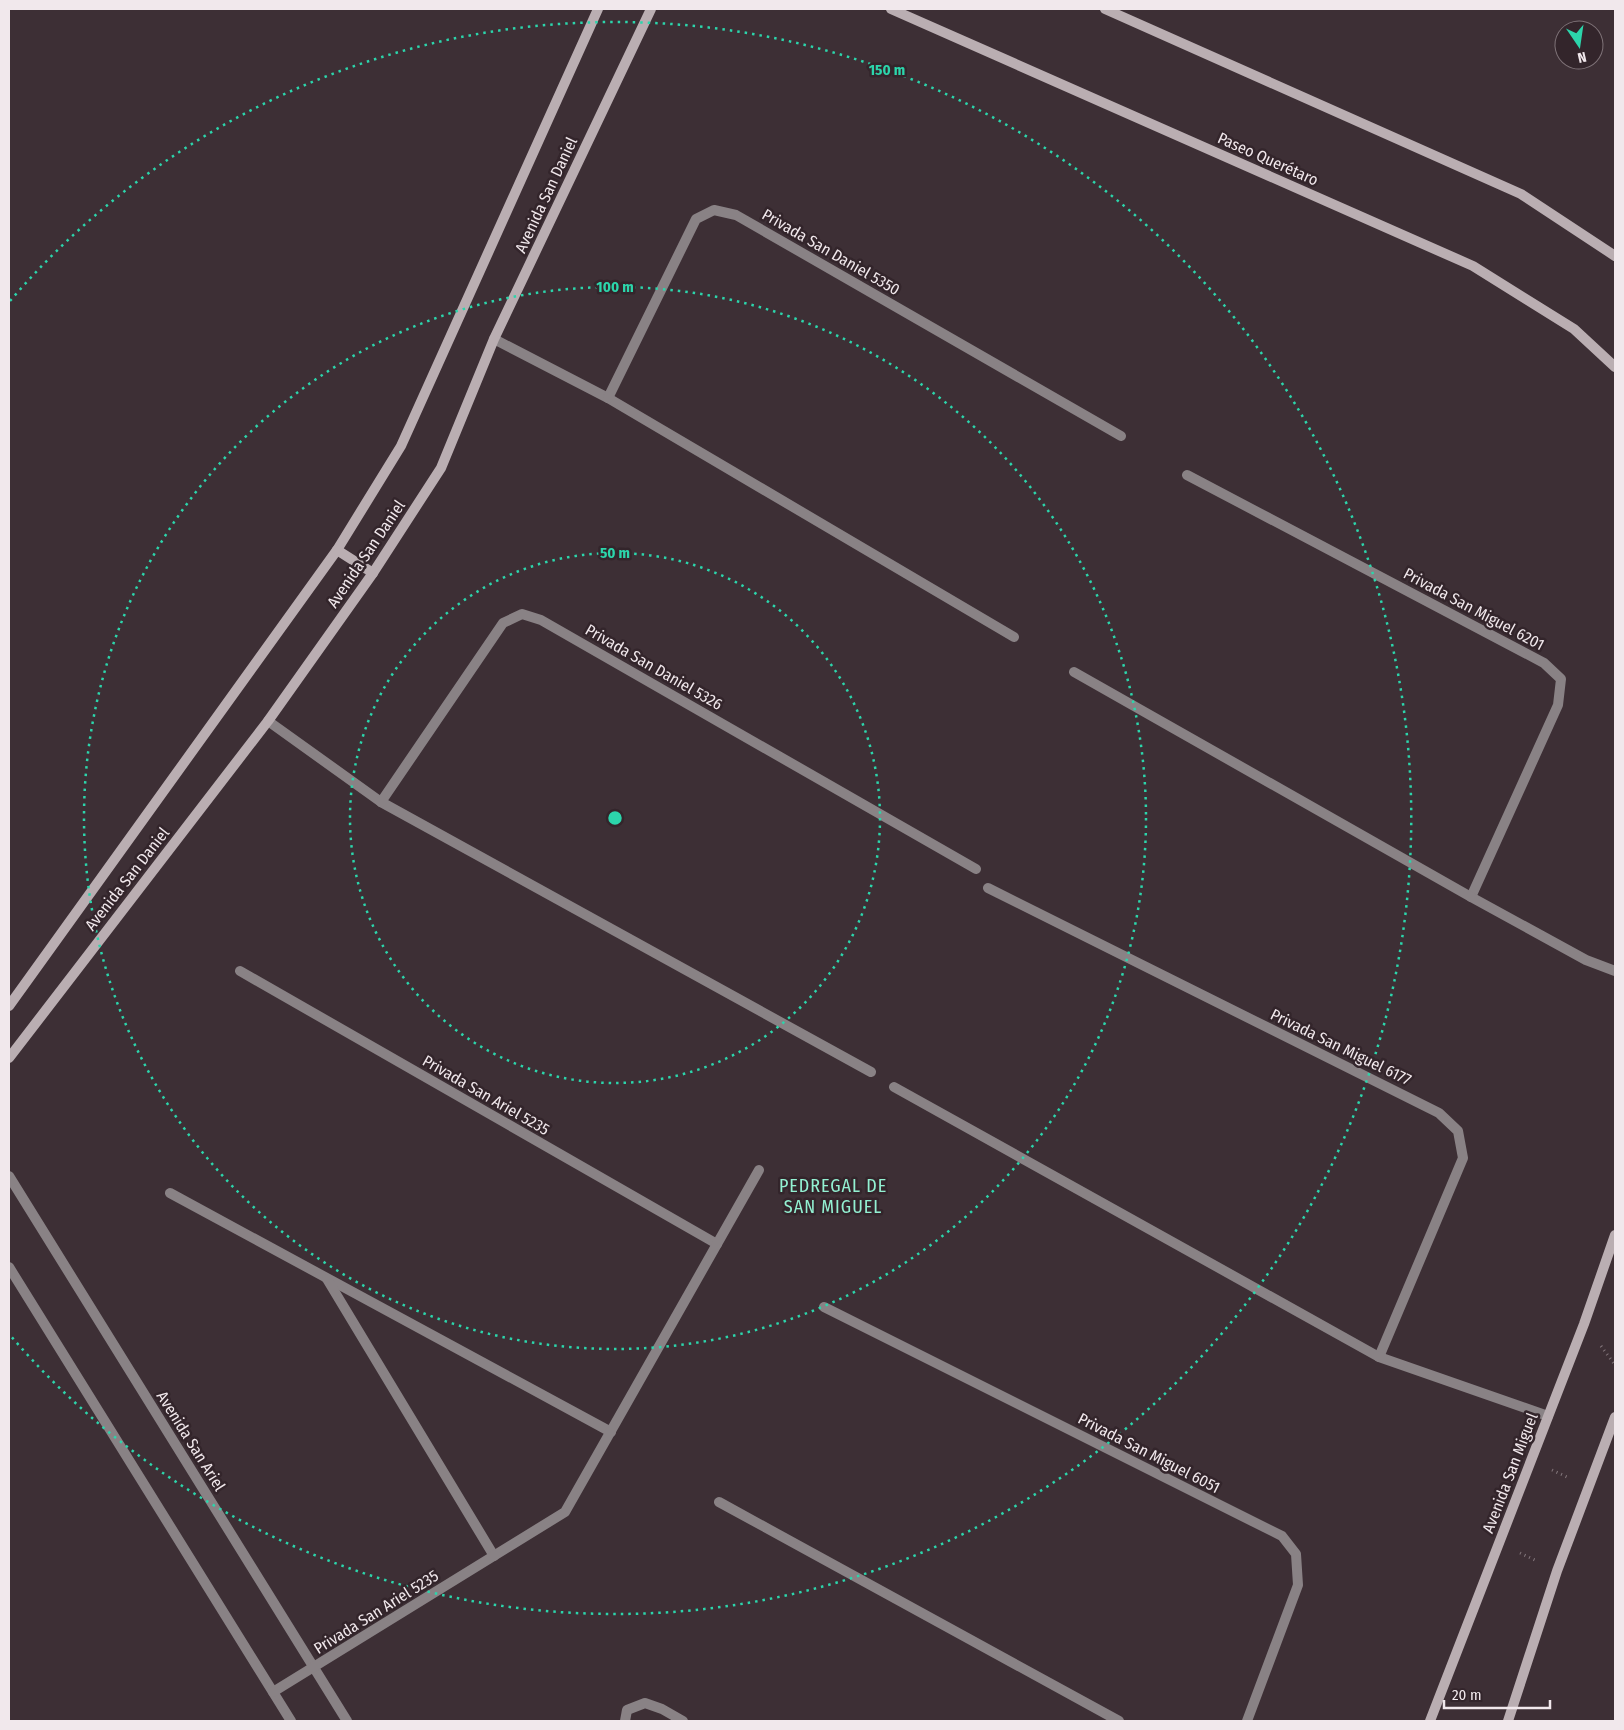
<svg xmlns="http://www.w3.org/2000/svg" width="1624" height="1730" viewBox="0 0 1624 1730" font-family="'Fira Sans Condensed',sans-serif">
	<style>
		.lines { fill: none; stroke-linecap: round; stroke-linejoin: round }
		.path { stroke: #83777c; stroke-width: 3; stroke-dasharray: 1 4; stroke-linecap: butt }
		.street { stroke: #898285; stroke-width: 10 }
		.secondary { stroke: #baaeb2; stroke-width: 10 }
		.ring { fill: none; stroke: #2cd5ab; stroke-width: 2.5; stroke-dasharray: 2.5 5 }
		.labels { text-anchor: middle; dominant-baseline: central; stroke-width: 5; stroke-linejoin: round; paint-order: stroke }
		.street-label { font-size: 16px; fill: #f1e8ec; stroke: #33252b }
		.neighbourhood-label { font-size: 18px; letter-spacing: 1px; fill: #93f1d2; stroke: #33252b }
		.centre { fill: #2cd5ab; stroke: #33252b; stroke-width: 2.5 }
		.ring-label { font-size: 15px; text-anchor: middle; font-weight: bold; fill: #2cd5ab; stroke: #33252b; stroke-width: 5; stroke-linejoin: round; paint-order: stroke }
	</style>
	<rect width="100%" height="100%" fill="#3d2f35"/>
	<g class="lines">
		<g class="path">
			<polyline points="1601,1346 1615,1365"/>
			<polyline points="1552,1470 1567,1477"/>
			<polyline points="1520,1553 1537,1561"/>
		</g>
		<g class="street">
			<polyline points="494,339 608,398 1014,637"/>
			<polyline points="608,398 696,219 714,210 736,215 1121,436"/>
			<polyline points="1187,475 1544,663 1561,679 1558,705 1471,897"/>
			<polyline points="1074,672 1471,897 1586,960 1615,971"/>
			<polyline points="268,721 381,802 871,1072"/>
			<polyline points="381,802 503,623 522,614 541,620 976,869"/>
			<polyline points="988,888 1439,1113 1458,1131 1463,1158 1379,1357"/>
			<polyline points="240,971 717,1244"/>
			<polyline points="894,1087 1379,1357 1548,1416"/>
			<polyline points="9,1176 347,1721"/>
			<polyline points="170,1193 611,1432"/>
			<polyline points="9,1267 291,1721"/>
			<polyline points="327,1279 494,1556"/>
			<polyline points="824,1307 1282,1536 1296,1554 1298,1585 1247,1721"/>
			<polyline points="719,1502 1119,1721"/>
			<polyline points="273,1692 565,1512 759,1170"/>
			<polyline points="625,1721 627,1710 645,1703 662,1709 683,1721"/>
		</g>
		<g class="secondary">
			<polyline points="891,9 1473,266 1574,329 1615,367"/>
			<polyline points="1105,9 1521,194 1615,256"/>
			<polyline points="337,550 373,573"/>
			<polyline points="9,1006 337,550 401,446 598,9"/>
			<polyline points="9,1058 268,721 373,573 441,468 494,339 651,9"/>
			<polyline points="1430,1721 1584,1324 1615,1235"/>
			<polyline points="1508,1721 1557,1571 1615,1417"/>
		</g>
	</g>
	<g class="ring">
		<circle cx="615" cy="818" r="265"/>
		<circle cx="615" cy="818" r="531"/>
		<path d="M10 301A796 796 0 1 1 10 1335"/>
	</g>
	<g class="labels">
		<g class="street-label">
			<text transform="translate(1268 159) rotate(24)">Paseo Querétaro</text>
			<text transform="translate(546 195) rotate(-65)">Avenida San Daniel</text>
			<text transform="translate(831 252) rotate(30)">Privada San Daniel 5350</text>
			<text transform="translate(366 554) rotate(-56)">Avenida San Daniel</text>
			<text transform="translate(1474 609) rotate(28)">Privada San Miguel 6201</text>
			<text transform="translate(654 667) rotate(30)">Privada San Daniel 5326</text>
			<text transform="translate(127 879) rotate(-52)">Avenida San Daniel</text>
			<text transform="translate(1341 1047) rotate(26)">Privada San Miguel 6177</text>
			<text transform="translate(486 1095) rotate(30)">Privada San Ariel 5235</text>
			<text transform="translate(191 1441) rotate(58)">Avenida San Ariel</text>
			<text transform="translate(1149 1453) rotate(27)">Privada San Miguel 6051</text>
			<text transform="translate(1510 1473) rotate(-69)">Avenida San Miguel</text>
			<text transform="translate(376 1612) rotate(-32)">Privada San Ariel 5235</text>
		</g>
		<g class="neighbourhood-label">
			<text x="833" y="1186">PEDREGAL DE<tspan x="833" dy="21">SAN MIGUEL</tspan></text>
		</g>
	</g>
	<circle cx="615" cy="818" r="8" class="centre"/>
	<g class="ring-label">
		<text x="887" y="75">150 m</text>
		<text x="615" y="292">100 m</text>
		<text x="615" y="558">50 m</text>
	</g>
	<rect width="1624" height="1730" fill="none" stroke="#f1e8ec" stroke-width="20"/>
	<g transform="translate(1579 45) rotate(167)"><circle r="24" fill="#33252b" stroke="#7f7378"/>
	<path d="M0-4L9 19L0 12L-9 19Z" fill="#2cd5ab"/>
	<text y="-8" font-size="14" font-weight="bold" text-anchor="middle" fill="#f1e8ec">N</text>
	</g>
	<path d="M1444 1700v8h106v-8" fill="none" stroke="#f1e8ec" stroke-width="2.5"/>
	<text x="1452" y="1700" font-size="15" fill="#f1e8ec" stroke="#33252b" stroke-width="4" paint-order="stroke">20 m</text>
</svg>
